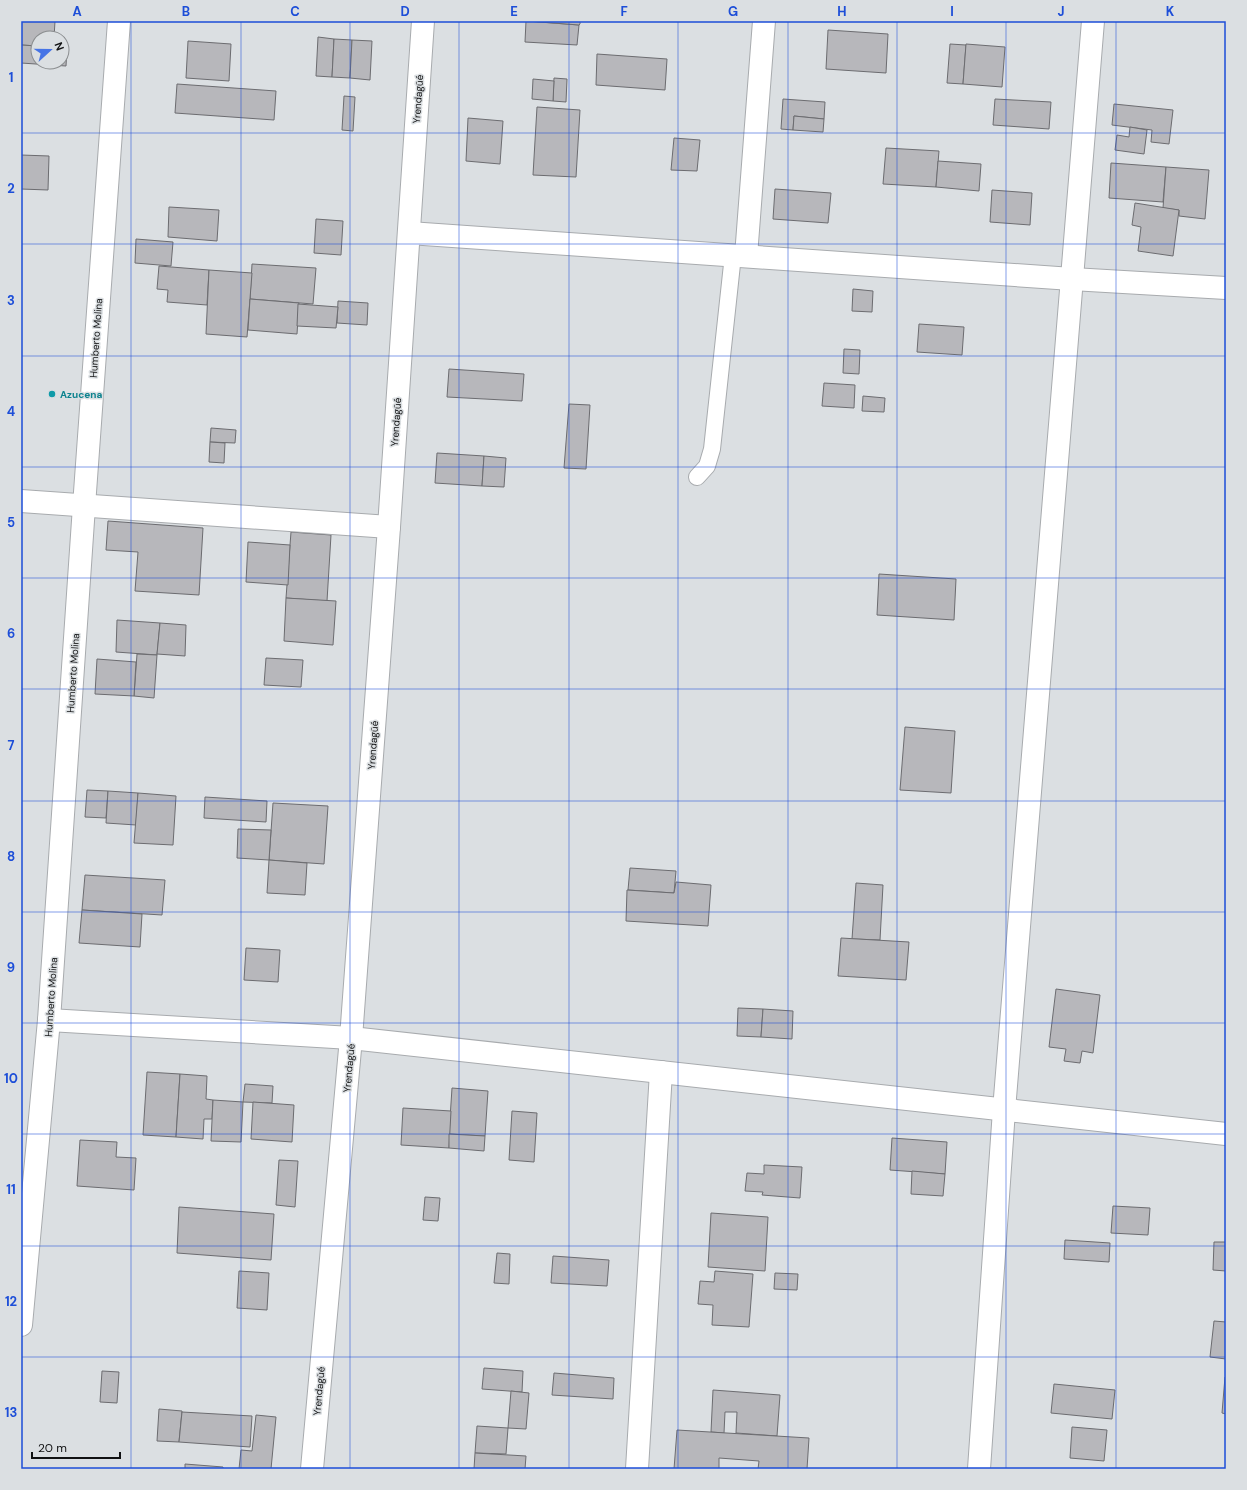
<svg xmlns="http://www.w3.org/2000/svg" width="1247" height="1490" viewBox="0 0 1247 1490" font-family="'DM Sans',sans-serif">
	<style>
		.building { fill: #b7b7bb; stroke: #6c6c70 }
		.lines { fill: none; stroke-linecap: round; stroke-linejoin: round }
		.lane-casing { stroke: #a8abae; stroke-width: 18 }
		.street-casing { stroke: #a8abae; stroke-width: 24 }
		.lane { stroke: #fff; stroke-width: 16 }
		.street { stroke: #fff; stroke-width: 22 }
		.grid { fill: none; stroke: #1d4ed8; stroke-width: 1; stroke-opacity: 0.55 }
		.culture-dot { fill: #0f9aa8; stroke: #dbdfe2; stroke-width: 1.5 }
		.labels { text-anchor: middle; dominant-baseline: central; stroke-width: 3; stroke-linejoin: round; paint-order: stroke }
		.street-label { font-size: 10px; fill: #101112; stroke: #dbdfe2 }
		.culture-label { font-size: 10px; font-weight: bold; fill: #0d838f; stroke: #dbdfe2; text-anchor: start }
		.neatline { fill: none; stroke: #1d4ed8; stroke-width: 1.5 }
		.grid-label { font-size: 13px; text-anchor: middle; font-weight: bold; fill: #1d4ed8 }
	</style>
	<rect width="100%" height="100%" fill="#dbdfe2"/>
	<g class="building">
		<polygon points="21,21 55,21 54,38 38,38 38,46 21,45"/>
		<polygon points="526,21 579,25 577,45 525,42"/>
		<polygon points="528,21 580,21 580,24 579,25"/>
		<polygon points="828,30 888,34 886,73 826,69"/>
		<polygon points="318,37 334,39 332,77 316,76"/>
		<polygon points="334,39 352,40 350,78 332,77"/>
		<polygon points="352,40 372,41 370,80 350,78"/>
		<polygon points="188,41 231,44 229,81 186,78"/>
		<polygon points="950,44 966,45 963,84 947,83"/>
		<polygon points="966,44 1005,47 1002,87 963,84"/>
		<polygon points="21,45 38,46 38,62 62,62 62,48 67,48 66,66 21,63"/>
		<polygon points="597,54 667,59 665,90 596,85"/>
		<polygon points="554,78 567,79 566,102 553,101"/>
		<polygon points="533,79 554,81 553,101 532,99"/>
		<polygon points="177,84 276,91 274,120 175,113"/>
		<polygon points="344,96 355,97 353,131 342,130"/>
		<polygon points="783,99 825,102 824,119 794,116 793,130 781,129"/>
		<polygon points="995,99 1051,102 1049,129 993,125"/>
		<polygon points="1114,104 1173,110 1169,144 1151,142 1152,130 1112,125"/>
		<polygon points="537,107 580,110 576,177 533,175"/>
		<polygon points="794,116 824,119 823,132 793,130"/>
		<polygon points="468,118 503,121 500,164 466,161"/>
		<polygon points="1130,127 1147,130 1144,154 1115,150 1117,135 1129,137"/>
		<polygon points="674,138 700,140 697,171 671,170"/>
		<polygon points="886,148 939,151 936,187 883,184"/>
		<polygon points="21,155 49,156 48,190 21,189"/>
		<polygon points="938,161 981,164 979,191 936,187"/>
		<polygon points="1111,163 1166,167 1163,202 1109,198"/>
		<polygon points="1166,167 1209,170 1205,219 1179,216 1179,210 1163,208"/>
		<polygon points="775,189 831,193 828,223 773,219"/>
		<polygon points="992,190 1032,193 1030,225 990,222"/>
		<polygon points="1135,203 1179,210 1173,256 1138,251 1141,227 1132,225"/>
		<polygon points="169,207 219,210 217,241 168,237"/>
		<polygon points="316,219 343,221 341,255 314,253"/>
		<polygon points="136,239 173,242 171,266 135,263"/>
		<polygon points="252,264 316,268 313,304 250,299"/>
		<polygon points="159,266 209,270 207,305 167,302 168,290 157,289"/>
		<polygon points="209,270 252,273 247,337 206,334"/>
		<polygon points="853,289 873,291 872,312 852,311"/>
		<polygon points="250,299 299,303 297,334 248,330"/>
		<polygon points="338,301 368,303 367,325 337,323"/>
		<polygon points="298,304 338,307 336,328 297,326"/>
		<polygon points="919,324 964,327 962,355 917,352"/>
		<polygon points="844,349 860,350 859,374 843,373"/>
		<polygon points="449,369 524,374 522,401 447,397"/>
		<polygon points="824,383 855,385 854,408 822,406"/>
		<polygon points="863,396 885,398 884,412 862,411"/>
		<polygon points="569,404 590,405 586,469 564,468"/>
		<polygon points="211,428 236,430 235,443 210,442"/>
		<polygon points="210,442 225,443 224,463 209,462"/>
		<polygon points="437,453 484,456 482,486 435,483"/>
		<polygon points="484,456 506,458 504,487 482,486"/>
		<polygon points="108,521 203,528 199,595 135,591 138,552 106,550"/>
		<polygon points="291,532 331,535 327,601 286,598"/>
		<polygon points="248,542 290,545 288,585 246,582"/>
		<polygon points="879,574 956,579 954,620 877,615"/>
		<polygon points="286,598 336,601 333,645 284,641"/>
		<polygon points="117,620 160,623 157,655 116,652"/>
		<polygon points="160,623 186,625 185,656 157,654"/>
		<polygon points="137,654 157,655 154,698 134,696"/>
		<polygon points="266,658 303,660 301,687 264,685"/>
		<polygon points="97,659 136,662 134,696 95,694"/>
		<polygon points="905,727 955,731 951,793 900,790"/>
		<polygon points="87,790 108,791 106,818 85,817"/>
		<polygon points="108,791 138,793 136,825 106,823"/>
		<polygon points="138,793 176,796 173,845 134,843"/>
		<polygon points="205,797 267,801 266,822 204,818"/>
		<polygon points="273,803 328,806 324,864 269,860"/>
		<polygon points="238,829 271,830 269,860 237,858"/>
		<polygon points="269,860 307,863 305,895 267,893"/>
		<polygon points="630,868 676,871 674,893 628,890"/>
		<polygon points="85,875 165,880 162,915 82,910"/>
		<polygon points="676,882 711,885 708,926 626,921 627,890 674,893"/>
		<polygon points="856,883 883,885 880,940 852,939"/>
		<polygon points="82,910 142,914 140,947 79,943"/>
		<polygon points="841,938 909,942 906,980 838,976"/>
		<polygon points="246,948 280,950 278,982 244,980"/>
		<polygon points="1056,989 1100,995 1093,1053 1082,1051 1080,1063 1064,1061 1066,1049 1049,1047"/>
		<polygon points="738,1008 763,1009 761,1037 737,1036"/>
		<polygon points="763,1009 793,1011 792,1039 761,1037"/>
		<polygon points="147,1072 180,1074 176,1137 143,1135"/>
		<polygon points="180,1074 207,1076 206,1099 213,1100 212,1119 204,1119 203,1139 176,1137"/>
		<polygon points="245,1084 273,1086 272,1103 243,1102"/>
		<polygon points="452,1088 488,1091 485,1136 449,1134"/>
		<polygon points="213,1100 243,1102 241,1142 211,1141"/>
		<polygon points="253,1102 294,1105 292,1142 251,1139"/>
		<polygon points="403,1108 451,1111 449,1148 401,1145"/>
		<polygon points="512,1111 537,1113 534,1162 509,1160"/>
		<polygon points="449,1134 485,1136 484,1151 449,1148"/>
		<polygon points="892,1138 947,1142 945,1174 890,1170"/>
		<polygon points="80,1140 117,1142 116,1157 136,1158 134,1190 77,1186"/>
		<polygon points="279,1160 298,1161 295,1207 276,1205"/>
		<polygon points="764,1165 802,1167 800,1198 762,1195 763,1192 745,1191 747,1173 764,1174"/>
		<polygon points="912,1171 945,1174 943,1196 911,1194"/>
		<polygon points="425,1197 440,1198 438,1221 423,1220"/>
		<polygon points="1113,1206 1150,1208 1148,1235 1111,1233"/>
		<polygon points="179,1207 274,1214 271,1260 177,1253"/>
		<polygon points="711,1213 768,1217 765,1271 708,1267"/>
		<polygon points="1065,1240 1110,1243 1109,1262 1064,1259"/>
		<polygon points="1214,1242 1226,1242 1226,1271 1213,1270"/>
		<polygon points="497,1253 510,1254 509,1284 494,1283"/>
		<polygon points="553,1256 609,1260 607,1286 551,1283"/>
		<polygon points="239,1271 269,1273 267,1310 237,1308"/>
		<polygon points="715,1271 753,1274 749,1327 712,1325 713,1305 698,1304 700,1281 714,1282"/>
		<polygon points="775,1273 798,1274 797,1290 774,1289"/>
		<polygon points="1214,1321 1226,1322 1226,1359 1210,1357"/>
		<polygon points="484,1368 523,1371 522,1392 482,1389"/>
		<polygon points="102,1371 119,1372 117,1403 100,1402"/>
		<polygon points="554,1373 614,1378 613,1399 552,1395"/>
		<polygon points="1225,1377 1226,1377 1226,1414 1222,1413"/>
		<polygon points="1054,1384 1115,1390 1112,1419 1051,1413"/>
		<polygon points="713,1390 780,1395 777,1436 736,1433 737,1412 725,1412 724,1433 711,1432"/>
		<polygon points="511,1391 529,1393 526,1429 508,1428"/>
		<polygon points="159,1409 182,1411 179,1442 157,1441"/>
		<polygon points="182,1412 252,1416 250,1447 179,1442"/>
		<polygon points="256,1415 276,1417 271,1469 239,1469 241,1450 252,1451"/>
		<polygon points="477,1426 508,1428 506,1454 475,1453"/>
		<polygon points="1072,1427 1107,1430 1104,1461 1070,1458"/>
		<polygon points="677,1430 809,1438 807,1469 758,1469 759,1461 719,1458 719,1469 674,1469"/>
		<polygon points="475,1453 526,1456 525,1469 474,1469"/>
		<polygon points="185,1464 223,1467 223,1469 185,1469"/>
	</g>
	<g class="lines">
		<defs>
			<polyline id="lane" points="697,477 707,466 712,449 733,255"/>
			<g id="street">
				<polyline points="409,233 1072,279 1226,288"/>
				<polyline points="746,256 764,21"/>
				<polyline points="21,501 389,527"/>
				<polyline points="49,1020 351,1038 1226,1134"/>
				<polyline points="21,1325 49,1020 84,506 119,21"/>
				<polyline points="312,1469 351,1038 389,527 423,21"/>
				<polyline points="637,1469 661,1072"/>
				<polyline points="979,1469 1004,1110 1093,21"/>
			</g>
		</defs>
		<use href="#lane" class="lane-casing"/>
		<use href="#street" class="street-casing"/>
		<use href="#lane" class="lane"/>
		<use href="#street" class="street"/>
	</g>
	<path class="grid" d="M131 21V1469M241 21V1469M350 21V1469M459 21V1469M569 21V1469M678 21V1469M788 21V1469M897 21V1469M1006 21V1469M1116 21V1469M21 133H1226M21 244H1226M21 356H1226M21 467H1226M21 578H1226M21 689H1226M21 801H1226M21 912H1226M21 1023H1226M21 1134H1226M21 1246H1226M21 1357H1226"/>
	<circle class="culture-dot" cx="52" cy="394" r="4"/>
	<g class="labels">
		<g class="street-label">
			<text transform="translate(418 99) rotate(-86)">Yrendagüé</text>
			<text transform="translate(96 338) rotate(-86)">Humberto Molina</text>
			<text transform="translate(396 422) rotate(-86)">Yrendagüé</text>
			<text transform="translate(73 673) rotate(-86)">Humberto Molina</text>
			<text transform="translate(373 745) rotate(-86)">Yrendagüé</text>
			<text transform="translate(51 997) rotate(-86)">Humberto Molina</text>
			<text transform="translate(349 1068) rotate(-85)">Yrendagüé</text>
			<text transform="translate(319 1391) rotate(-85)">Yrendagüé</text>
		</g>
		<g class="culture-label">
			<text x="60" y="394">Azucena</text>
		</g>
	</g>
	<rect width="1247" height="1490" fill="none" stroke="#dbdfe2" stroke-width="44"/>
	<g transform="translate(50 50) rotate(69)"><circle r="19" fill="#dbdfe2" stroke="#8a8d8f"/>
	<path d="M0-3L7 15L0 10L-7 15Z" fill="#4674e6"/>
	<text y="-6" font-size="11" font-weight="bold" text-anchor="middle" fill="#101112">N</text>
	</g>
	<path d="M32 1452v6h88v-6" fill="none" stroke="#101112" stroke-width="2"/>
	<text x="38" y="1452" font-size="12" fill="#101112" stroke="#dbdfe2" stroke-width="3" paint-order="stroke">20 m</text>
	<rect x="22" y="22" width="1203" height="1446" class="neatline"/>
	<g class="grid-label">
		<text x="77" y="16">A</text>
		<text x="186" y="16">B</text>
		<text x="295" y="16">C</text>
		<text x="405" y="16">D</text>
		<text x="514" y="16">E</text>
		<text x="624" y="16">F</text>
		<text x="733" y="16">G</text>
		<text x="842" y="16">H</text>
		<text x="952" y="16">I</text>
		<text x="1061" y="16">J</text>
		<text x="1170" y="16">K</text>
		<text x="11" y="82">1</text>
		<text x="11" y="193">2</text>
		<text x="11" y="305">3</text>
		<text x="11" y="416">4</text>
		<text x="11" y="527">5</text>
		<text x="11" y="638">6</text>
		<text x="11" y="750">7</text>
		<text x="11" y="861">8</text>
		<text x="11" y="972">9</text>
		<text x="11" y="1083">10</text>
		<text x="11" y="1194">11</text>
		<text x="11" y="1306">12</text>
		<text x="11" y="1417">13</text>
	</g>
</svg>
